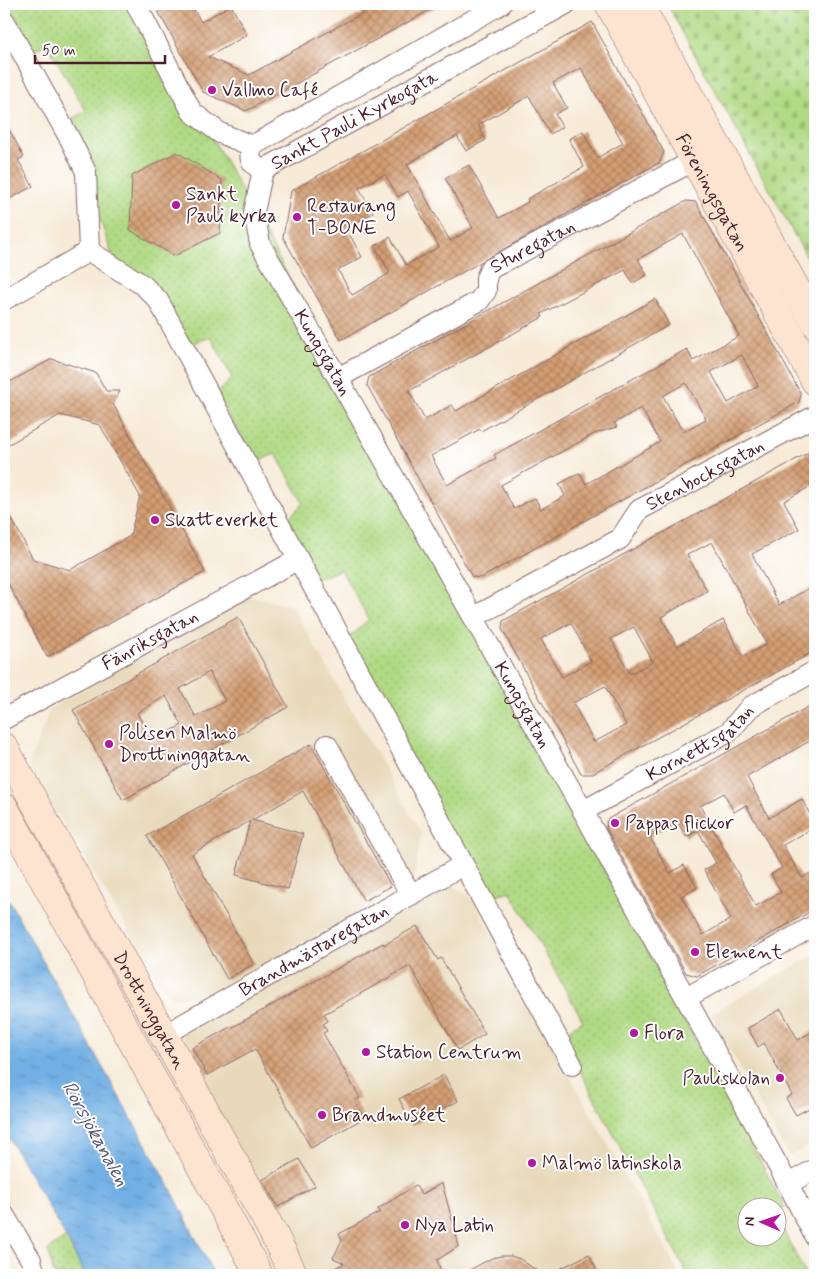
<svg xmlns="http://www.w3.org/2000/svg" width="819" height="1279" viewBox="0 0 819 1279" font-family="Mynerve,sans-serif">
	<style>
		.built { fill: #e8d9ba }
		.cemetery { fill: url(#cemetery-stones); stroke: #7d7c58 }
		.park { fill: url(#park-dots); stroke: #7d7c58 }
		.water { fill: url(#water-ripples); stroke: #5e6788 }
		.building { fill: url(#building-cross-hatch); fill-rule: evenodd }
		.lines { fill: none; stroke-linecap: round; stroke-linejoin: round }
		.street-casing { stroke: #876668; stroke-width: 22 }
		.secondary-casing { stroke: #876668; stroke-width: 29 }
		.street { stroke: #fff; stroke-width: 20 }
		.secondary { stroke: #fde4d0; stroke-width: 28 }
		.poi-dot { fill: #b5179e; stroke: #fff; stroke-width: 2 }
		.labels { text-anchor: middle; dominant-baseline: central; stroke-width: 4; stroke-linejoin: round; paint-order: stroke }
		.poi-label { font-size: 19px; fill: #4a1f2b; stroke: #fff; text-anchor: start }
		.street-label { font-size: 19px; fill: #4a1f2b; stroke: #fff }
		.water-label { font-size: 20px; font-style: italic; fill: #5a5975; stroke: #fff }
	</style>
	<defs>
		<pattern id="cemetery-stones" width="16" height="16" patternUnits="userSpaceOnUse" patternTransform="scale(1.25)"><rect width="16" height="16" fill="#b0da84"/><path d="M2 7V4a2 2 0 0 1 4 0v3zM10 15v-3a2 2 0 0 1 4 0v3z" fill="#99bb72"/></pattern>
		<pattern id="park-dots" width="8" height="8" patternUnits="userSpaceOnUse" patternTransform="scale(1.25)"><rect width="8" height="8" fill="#b0da84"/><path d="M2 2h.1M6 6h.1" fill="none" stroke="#99bb72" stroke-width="1.8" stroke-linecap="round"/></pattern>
		<pattern id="water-ripples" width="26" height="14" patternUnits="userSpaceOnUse" patternTransform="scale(1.25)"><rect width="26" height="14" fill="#71afe4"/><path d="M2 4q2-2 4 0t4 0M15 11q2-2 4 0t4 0" fill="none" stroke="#5f8eb9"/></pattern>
		<pattern id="building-cross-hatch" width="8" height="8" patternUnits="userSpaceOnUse" patternTransform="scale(1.25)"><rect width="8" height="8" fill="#d49f74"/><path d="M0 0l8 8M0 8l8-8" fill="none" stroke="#ae815f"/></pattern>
	</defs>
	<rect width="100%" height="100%" fill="#fff"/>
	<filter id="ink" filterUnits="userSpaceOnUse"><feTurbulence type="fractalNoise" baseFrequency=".02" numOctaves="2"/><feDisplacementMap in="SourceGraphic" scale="10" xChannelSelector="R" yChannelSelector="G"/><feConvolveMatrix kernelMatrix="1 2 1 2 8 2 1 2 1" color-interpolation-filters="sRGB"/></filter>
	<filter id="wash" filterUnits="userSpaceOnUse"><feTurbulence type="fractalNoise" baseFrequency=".0096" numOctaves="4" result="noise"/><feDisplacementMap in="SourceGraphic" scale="20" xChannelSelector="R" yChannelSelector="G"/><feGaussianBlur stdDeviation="1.12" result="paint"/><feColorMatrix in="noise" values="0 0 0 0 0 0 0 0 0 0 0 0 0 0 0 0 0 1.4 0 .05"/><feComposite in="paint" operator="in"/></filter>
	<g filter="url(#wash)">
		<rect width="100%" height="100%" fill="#f7ebd8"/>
		<g class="built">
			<polygon points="249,596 292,606 421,833 414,880 209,995 170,998 28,766 50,709"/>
			<polygon points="446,882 471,897 680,1275 296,1275 188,1066 182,1032"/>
			<polygon points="815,954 815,1142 788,1157 711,1014"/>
		</g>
		<polygon class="cemetery" points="667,4 815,4 815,272"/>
		<g class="park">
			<polygon points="9,4 137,4 254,212 490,658 785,1207 777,1212 776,1206 746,1206 746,1236 776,1236 777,1218 806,1275 688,1275 564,1041 571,1028 583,1021 510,891 486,898 346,641 369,619 341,570 313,580 286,521 303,503 276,454 256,461 216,395 232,378 211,337 188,345 112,255 97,211 93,161 73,118 86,111 47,44 34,50"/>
			<polygon points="66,1237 85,1275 54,1275 48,1250"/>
		</g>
		<polygon class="water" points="4,892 171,1189 214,1275 85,1275 66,1237 4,1130"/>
		<g id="blocks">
			<g class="building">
				<polygon points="154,4 191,4 201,22 231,5 247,35 208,57 249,75 379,4 441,4 246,111 203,92"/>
				<path d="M592 22 664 152 660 162 341 340 283 237 291 191ZM581 68 623 143 597 158 583 131 569 139 584 167 527 199 528 202 499 218 469 165 445 178 473 228 450 241 407 164 457 136 466 151 486 140 478 125 529 96 550 134 562 127 555 114 567 108 553 83ZM385 174 398 197 408 191 439 247 406 265 390 237 375 246 390 273 352 295 338 270 362 257 346 228 373 213 359 188Z"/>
				<polygon points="4,120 24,157 18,160 33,186 4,202"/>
				<polygon points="177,152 222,180 220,233 174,256 130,230 132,176"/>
				<path d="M686 201 696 202 801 394 799 402 481 578 472 577 367 385 369 377ZM683 234 739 336 693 361 687 349 494 455 496 458 447 485 431 456 480 429 481 431 669 325 655 299 456 411 452 405 425 420 409 391 543 317 541 314 625 270 633 283 647 275 638 259ZM742 355 758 386 728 403 711 372ZM686 383 706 419 683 432 663 396ZM641 408 660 442 586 484 580 473 559 484 565 496 541 509 535 498 514 509 501 485 594 434 617 427 614 423Z"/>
				<polygon points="52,359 96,373 106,391 120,391 113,404 205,572 47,657 4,576 4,504 33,559 70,570 130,536 140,496 100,425 60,415 4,447 4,385"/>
				<path d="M815 449V484L784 501 799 529 752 554 779 605 815 585V651L591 774H581L502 629 503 621ZM712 542 767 644 743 657 723 620 677 646 661 617 707 591 687 555ZM571 623 591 661 562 677 541 639ZM634 627 653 662 630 674 611 639ZM605 686 626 725 594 742 573 703Z"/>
				<path d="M238 617 288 707 123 800 73 710ZM209 672 225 701 196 717 180 689ZM166 696 182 725 153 741 137 713Z"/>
				<path d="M815 703V738L747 777 769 818 802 799 815 824V827L783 845 802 878 815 870V909L697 976 686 973 606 828 608 819ZM724 793 734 812 746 805 782 868 771 874 781 892 756 906 700 806ZM677 821 686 837 698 830 716 863 704 870 731 919 703 935 681 896 697 888 684 865 670 873 650 837Z"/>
				<polygon points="311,744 391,886 364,901 303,791 252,820 303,834 288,889 236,875 250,821 192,854 254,964 227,979 147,836"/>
				<polygon points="417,926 438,960 441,958 485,1034 458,1050 410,966 324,1014 328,1021 323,1024 327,1031 323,1033 360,1098 355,1101 364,1118 311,1148 255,1049 207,1075 192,1048 230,1027 231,1028 383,943 384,945"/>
				<polygon points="781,1009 798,1040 815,1030 815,1105 796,1115 786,1098 792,1095 764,1043 758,1047 748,1028"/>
				<polygon points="444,1075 458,1101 413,1125 399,1099"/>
				<polygon points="299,1159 315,1186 278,1207 262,1180"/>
				<polygon points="442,1183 459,1246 437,1260 442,1275 323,1275 344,1263 333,1258 342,1240 339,1234 380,1212 378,1209 416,1185 421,1195"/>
				<polygon points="589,1254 599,1275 548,1275"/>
				<polygon points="501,1256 511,1256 520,1259 543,1275 460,1275 492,1258"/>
			</g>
		</g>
	</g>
	<g filter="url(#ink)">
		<use href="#blocks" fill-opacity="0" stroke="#876668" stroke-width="1"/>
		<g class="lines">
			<defs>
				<g id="street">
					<polyline points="136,4 192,112 220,133 252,146"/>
					<path id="s1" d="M501 4 252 146C248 158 251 165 263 170L566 4"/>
					<polyline points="4,20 72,143 86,172 89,251 143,285 158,300 572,1065"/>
					<path id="s2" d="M263 170 254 212 260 244 343 387 583 811 788 1184 815 1237"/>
					<polyline points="4,300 89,251"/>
					<path id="s3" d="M338 378 479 301 486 291V278L490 269 695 160"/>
					<path id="s4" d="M474 617 620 539 639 510 815 416"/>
					<path id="s5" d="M4 719 297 560"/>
					<polyline points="327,745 411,895"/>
					<path id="s6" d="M583 811 729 732 750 707 815 671"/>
					<polyline points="686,998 815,925"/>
					<path id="s7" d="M164 1035 463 865"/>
					<polyline points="788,1184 815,1169"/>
					<polyline points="4,1215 31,1260 35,1275"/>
				</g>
				<g id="secondary">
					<path id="s8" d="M609 4 815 381"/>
					<polyline points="639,4 815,323"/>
					<path id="s9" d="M4 747 271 1229 294 1275"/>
					<polyline points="4,807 243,1244 259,1275"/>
				</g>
			</defs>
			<use href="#street" class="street-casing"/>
			<use href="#secondary" class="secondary-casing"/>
			<use href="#street" class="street"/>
			<use href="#secondary" class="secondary"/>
		</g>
	</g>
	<g class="poi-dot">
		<circle cx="212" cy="90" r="5"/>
		<circle cx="176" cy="205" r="5"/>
		<circle cx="297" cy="217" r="5"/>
		<circle cx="155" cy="520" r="5"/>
		<circle cx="109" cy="744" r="5"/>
		<circle cx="615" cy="823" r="5"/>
		<circle cx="695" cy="952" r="5"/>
		<circle cx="634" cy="1033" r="5"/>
		<circle cx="366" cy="1052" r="5"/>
		<circle cx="780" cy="1078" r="5"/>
		<circle cx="322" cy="1115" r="5"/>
		<circle cx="532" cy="1163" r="5"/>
		<circle cx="405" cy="1225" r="5"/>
	</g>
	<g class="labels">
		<g class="poi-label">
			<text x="222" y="90">Vallmo Café</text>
			<text x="186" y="194">Sankt<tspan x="186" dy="22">Pauli kyrka</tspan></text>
			<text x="307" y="206">Restaurang<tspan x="307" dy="22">T-BONE</tspan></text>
			<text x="165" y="520">Skatteverket</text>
			<text x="119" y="733">Polisen Malmö<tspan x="119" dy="22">Drottninggatan</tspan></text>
			<text x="625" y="823">Pappas flickor</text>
			<text x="705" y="952">Element</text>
			<text x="644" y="1033">Flora</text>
			<text x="376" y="1052">Station Centrum</text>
			<text x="770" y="1078" text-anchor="end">Pauliskolan</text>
			<text x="332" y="1115">Brandmuséet</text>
			<text x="542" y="1163">Malmö latinskola</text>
			<text x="415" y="1225">Nya Latin</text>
		</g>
		<g class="street-label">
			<text stroke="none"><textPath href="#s1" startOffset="421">Sankt Pauli Kyrkogata</textPath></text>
			<text stroke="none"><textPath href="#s8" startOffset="215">Föreningsgatan</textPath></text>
			<text stroke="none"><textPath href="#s3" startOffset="244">Sturegatan</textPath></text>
			<text stroke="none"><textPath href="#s2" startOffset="201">Kungsgatan</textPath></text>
			<text stroke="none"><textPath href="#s4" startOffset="275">Stenbocksgatan</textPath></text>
			<text stroke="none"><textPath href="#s5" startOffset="166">Fänriksgatan</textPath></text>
			<text stroke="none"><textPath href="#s2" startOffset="606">Kungsgatan</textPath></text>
			<text stroke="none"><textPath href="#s6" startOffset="136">Kornettsgatan</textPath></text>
			<text stroke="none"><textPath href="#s7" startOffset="172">Brandmästaregatan</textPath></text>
			<text stroke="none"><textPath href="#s9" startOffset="301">Drottninggatan</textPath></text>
		</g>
		<g class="water-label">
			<text transform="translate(95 1134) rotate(61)">Rörsjökanalen</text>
		</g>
	</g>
	<rect width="819" height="1279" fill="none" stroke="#fff" stroke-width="20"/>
	<g transform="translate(762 1222) rotate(272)"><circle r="24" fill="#ffffff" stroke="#b7a5aa"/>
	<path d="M0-4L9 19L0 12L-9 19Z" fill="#b5179e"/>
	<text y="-8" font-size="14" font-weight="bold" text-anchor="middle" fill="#4a1f2b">N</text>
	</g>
	<path d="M35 55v8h130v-8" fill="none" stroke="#4a1f2b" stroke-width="2.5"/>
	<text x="42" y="55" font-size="15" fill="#4a1f2b" stroke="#ffffff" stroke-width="4" paint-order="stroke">50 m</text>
</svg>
